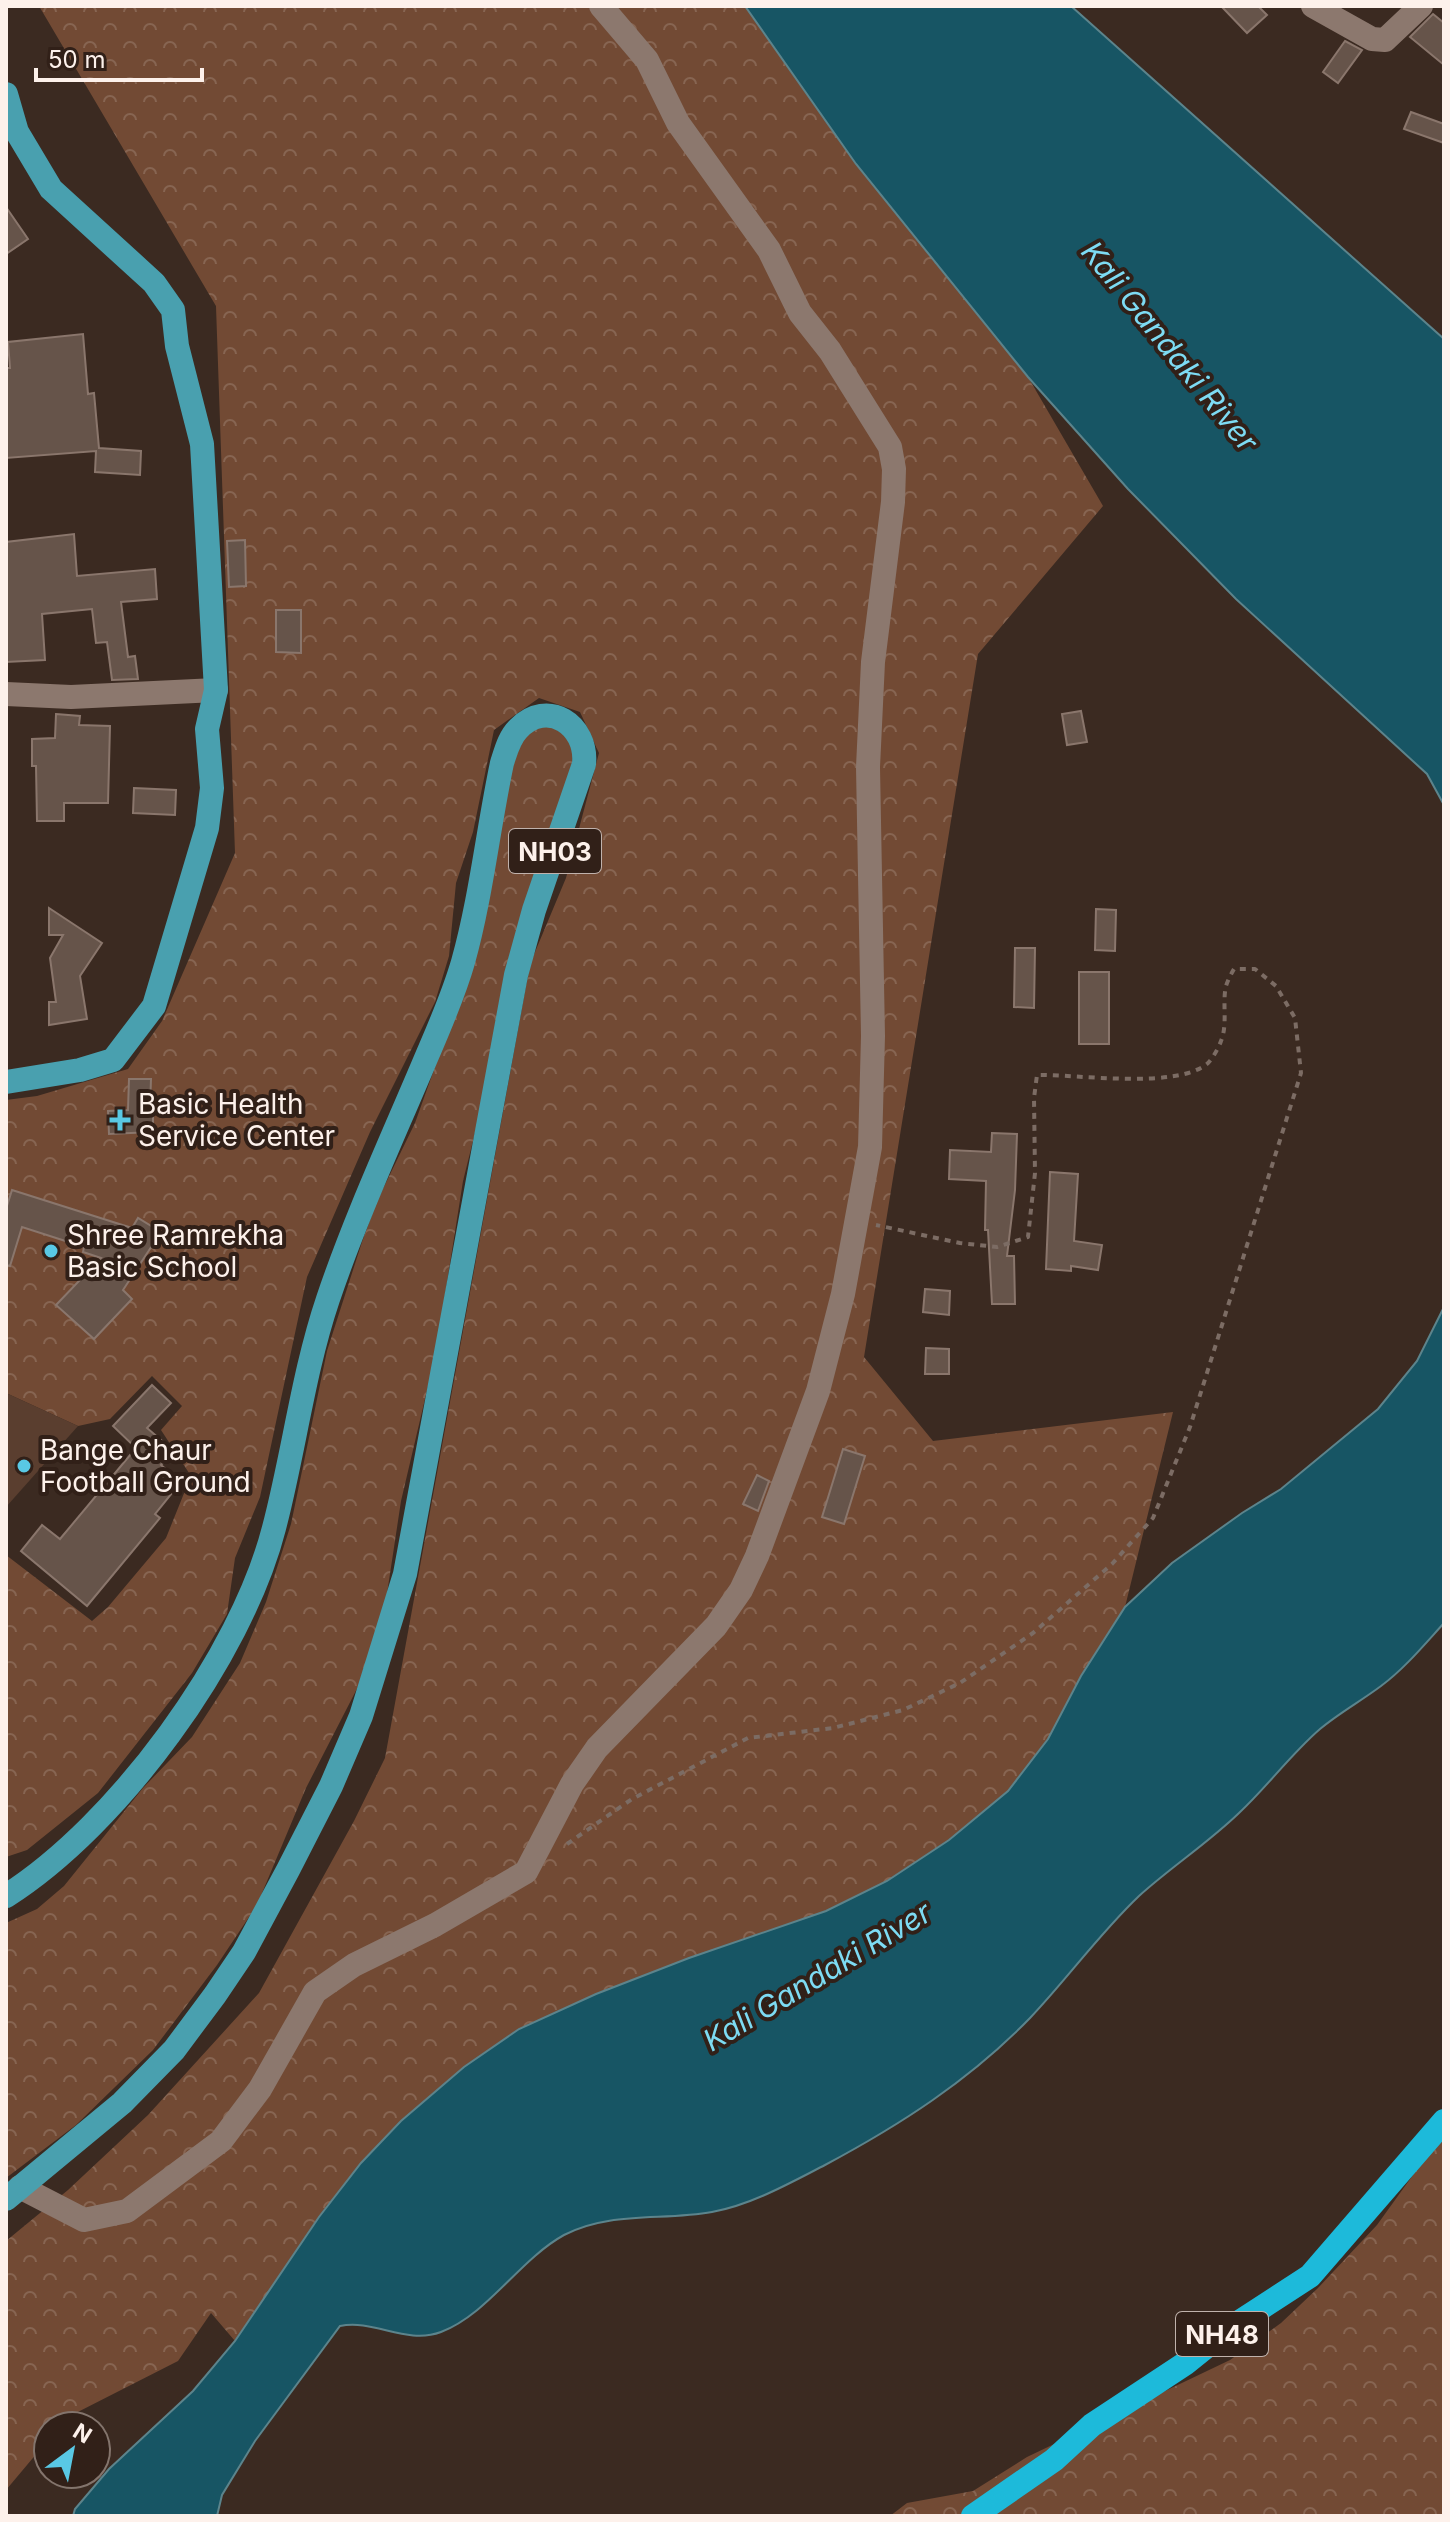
<svg xmlns="http://www.w3.org/2000/svg" width="1450" height="2522" viewBox="0 0 1450 2522" font-family="Inter,sans-serif">
	<style>
		.forest { fill: url(#forest-crowns) }
		.garden { fill: #5a3e2f }
		.water { fill: #175564; stroke: #5c848c; stroke-width: 2 }
		.building { fill: #66544a; stroke: #8a766c; stroke-width: 2 }
		.lines { fill: none; stroke-linecap: round; stroke-linejoin: round }
		.path { stroke: #7c6c64; stroke-width: 4; stroke-dasharray: 6 6; stroke-linecap: butt }
		.minor { stroke: #8c786e; stroke-width: 24 }
		.major { stroke: #49a0af; stroke-width: 24 }
		.highway { stroke: #1dbada; stroke-width: 24 }
		.poi-dot { fill: #59c8e4; stroke: #312018; stroke-width: 3 }
		.labels { text-anchor: middle; dominant-baseline: central; stroke-width: 8; stroke-linejoin: round; paint-order: stroke }
		.shield { fill: #312018; stroke: #c0b2ac; stroke-width: 2 }
		.shield-label { font-size: 26px; font-weight: bold; fill: #fdf1eb }
		.poi-label { font-size: 28px; fill: #fdf1eb; stroke: #312018; text-anchor: start }
		.water-label { font-size: 30px; font-style: italic; fill: #7ddbf3; stroke: #312018 }
	</style>
	<defs>
		<pattern id="forest-crowns" width="20" height="18" patternUnits="userSpaceOnUse" patternTransform="scale(2)"><rect width="20" height="18" fill="#724a34"/><path d="M2 6a3 3 0 1 1 6 0M12 15a3 3 0 1 1 6 0" fill="none" stroke="#876552"/></pattern>
	</defs>
	<rect width="100%" height="100%" fill="#3b2a21"/>
	<g class="forest">
		<polygon points="39,6 745,6 856,164 1028,377 1103,506 978,654 864,1357 933,1441 1173,1412 1125,1607 1081,1676 1048,1739 1008,1791 949,1840 887,1881 826,1911 689,1958 596,1994 519,2029 401,2121 361,2163 319,2217 235,2341 211,2313 178,2361 66,2418 59,2426 48,2426 48,2440 6,2490 6,2241 68,2190 148,2115 259,1993 354,1821 385,1758 530,964 566,878 599,753 580,712 539,698 494,730 473,832 456,883 449,956 435,1002 370,1132 307,1277 260,1497 235,1558 227,1614 192,1673 98,1793 27,1850 6,1857 6,1555 92,1621 108,1607 166,1538 191,1476 161,1430 182,1406 152,1376 110,1419 78,1426 6,1393 6,1100 37,1096 128,1069 162,1021 235,853 216,306"/>
		<polygon points="549,725 571,739 575,758 549,835 463,1181 436,1352 401,1501 383,1620 364,1675 306,1788 257,1905 217,1965 153,2050 76,2125 6,2178 6,1923 37,1909 64,1886 143,1788 192,1737 240,1663 266,1602 291,1524 327,1351 362,1242 377,1201 415,1123 477,949 508,776 525,735 532,729"/>
		<polygon points="1444,2132 1444,2516 890,2516 907,2503 973,2491 1027,2457 1230,2360 1281,2323 1318,2288 1377,2225"/>
	</g>
	<polygon class="garden" points="6,1393 78,1426 6,1507"/>
	<g class="water">
		<polygon points="745,6 1071,6 1444,339 1444,805 1427,774 1236,599 1128,489 1028,377 856,164"/>
		<path d="M1444 1307V1623C1424 1645 1405 1668 1381 1686 1361 1701 1339 1713 1320 1729 1290 1755 1268 1786 1239 1813 1208 1843 1171 1867 1139 1896 1100 1933 1067 1979 1030 2018 970 2080 900 2125 825 2165 790 2183 751 2205 712 2212 663 2221 609 2211 564 2235 519 2260 488 2314 441 2332 406 2345 374 2319 340 2326L255 2441 222 2495 217 2516H73L75 2509 109 2469 193 2391 235 2341 319 2217 361 2163 401 2121 464 2067 519 2029 596 1994 689 1958 826 1911 887 1881 949 1840 1008 1791 1048 1739 1081 1676 1125 1607 1172 1563 1242 1513 1281 1489 1378 1409 1417 1361Z"/>
	</g>
	<g class="building">
		<polygon points="1221,6 1258,6 1267,15 1247,33"/>
		<polygon points="1433,14 1444,23 1444,65 1410,37"/>
		<polygon points="1345,41 1362,50 1338,83 1323,72"/>
		<polygon points="1411,112 1444,124 1444,143 1404,129"/>
		<polygon points="6,207 28,239 6,254"/>
		<polygon points="83,334 88,394 94,393 99,448 141,451 140,475 95,472 96,451 6,458 6,368 10,368 8,342"/>
		<polygon points="74,534 77,576 155,569 157,599 121,602 128,657 135,656 138,679 112,680 107,642 96,643 92,609 42,614 45,660 6,662 6,542"/>
		<polygon points="245,540 246,586 229,587 227,541"/>
		<polygon points="276,610 301,610 301,653 276,652"/>
		<polygon points="1081,711 1087,742 1067,745 1062,714"/>
		<polygon points="56,714 80,716 79,725 110,726 108,803 64,803 64,821 37,821 36,766 32,766 32,739 55,738"/>
		<polygon points="134,788 176,790 175,815 133,813"/>
		<polygon points="49,908 102,943 80,976 87,1019 49,1025 49,1002 56,1002 50,958 63,935 49,935"/>
		<polygon points="1096,909 1116,910 1115,951 1095,950"/>
		<polygon points="1015,948 1035,948 1034,1008 1014,1007"/>
		<rect x="1079" y="972" width="30" height="72"/>
		<polygon points="129,1079 151,1079 150,1109 153,1109 153,1132 109,1134 108,1111 128,1110"/>
		<polygon points="992,1133 1017,1134 1015,1190 1007,1256 1014,1256 1015,1304 992,1304 988,1230 985,1230 986,1181 949,1179 950,1150 991,1152"/>
		<polygon points="1050,1172 1078,1174 1074,1241 1102,1245 1098,1270 1071,1266 1071,1271 1046,1269"/>
		<polygon points="12,1190 132,1228 138,1218 161,1232 123,1290 132,1299 94,1339 56,1305 101,1258 83,1252 84,1247 22,1227 10,1266 6,1265 6,1209"/>
		<polygon points="925,1289 950,1291 949,1315 923,1312"/>
		<polygon points="926,1348 949,1349 949,1374 925,1374"/>
		<polygon points="152,1385 171,1403 147,1428 174,1451 161,1465 181,1482 155,1514 160,1518 87,1606 21,1551 42,1525 60,1539 136,1448 113,1426"/>
		<polygon points="843,1449 865,1456 844,1524 822,1517"/>
		<polygon points="757,1475 769,1481 758,1511 743,1504"/>
	</g>
	<g class="lines">
		<path class="path" d="M567 1844 632 1799 748 1738 833 1728 903 1710 960 1683 1033 1633 1112 1564 1153 1518 1190 1427 1301 1073 1295 1018 1276 986 1255 969H1234C1231 974 1228 980 1226 986 1222 1003 1228 1024 1221 1041 1219 1047 1213 1058 1208 1063 1177 1090 1077 1074 1037 1075L1034 1098 1035 1173 1028 1237 997 1247 960 1243 876 1225"/>
		<g class="minor">
			<polyline points="1313,6 1372,39 1385,40 1421,6"/>
			<polyline points="6,694 71,697 216,690"/>
			<polyline points="20,2187 84,2220 127,2211 221,2141 260,2089 315,1992 354,1965 435,1925 526,1872 572,1784 597,1748 716,1626 741,1590 757,1556 818,1391 843,1294 870,1147 873,1036 868,767 873,662 893,502 894,469 890,447 830,351 800,313 769,250 678,123 647,60 601,6"/>
		</g>
		<g class="major">
			<polyline points="6,94 17,132 51,189 154,283 173,310 177,346 202,444 216,690 207,729 212,788 207,828 154,1006 113,1060 80,1070 6,1082"/>
			<path d="M6 1896C118 1825 241 1657 274 1528 294 1452 303 1373 328 1299 355 1219 391 1141 424 1063 438 1030 453 997 463 962 481 898 488 829 502 763 506 751 509 738 518 729 547 698 588 725 584 764L534 910 516 975 405 1574 361 1716 331 1786 288 1870 244 1952 215 1995 174 2050 122 2103 6 2199"/>
		</g>
		<polyline class="highway" points="973,2516 1054,2460 1092,2425 1186,2363 1227,2330 1310,2276 1444,2121"/>
	</g>
	<g class="poi-dot">
		<path d="M116 1108h8v8h8v8h-8v8h-8v-8h-8v-8h8z"/>
		<circle cx="51" cy="1251" r="8"/>
		<circle cx="24" cy="1466" r="8"/>
	</g>
	<g class="labels">
		<g class="shield">
			<rect x="509" y="829" width="92" height="44" rx="6"/>
			<rect x="1176" y="2312" width="92" height="44" rx="6"/>
		</g>
		<g class="shield-label">
			<text x="555" y="851">NH03</text>
			<text x="1222" y="2334">NH48</text>
		</g>
		<g class="poi-label">
			<text x="138" y="1104">Basic Health<tspan x="138" dy="32">Service Center</tspan></text>
			<text x="67" y="1235">Shree Ramrekha<tspan x="67" dy="32">Basic School</tspan></text>
			<text x="40" y="1450">Bange Chaur<tspan x="40" dy="32">Football Ground</tspan></text>
		</g>
		<g class="water-label">
			<text transform="translate(1170 346) rotate(51)">Kali Gandaki River</text>
			<text transform="translate(817 1976) rotate(-31)">Kali Gandaki River</text>
		</g>
	</g>
	<rect width="1450" height="2522" fill="none" stroke="#fdf1eb" stroke-width="16"/>
	<g transform="translate(72 2450) rotate(32)"><circle r="38" fill="#312018" stroke="#83746c" stroke-width="2"/>
	<path d="M0-6L14 30L0 20L-14 30Z" fill="#59c8e4"/>
	<text y="-12" font-size="22" font-weight="bold" text-anchor="middle" fill="#fdf1eb">N</text>
	</g>
	<path d="M36 68v12h166v-12" fill="none" stroke="#fdf1eb" stroke-width="4"/>
	<text x="48" y="68" font-size="24" fill="#fdf1eb" stroke="#312018" stroke-width="6" paint-order="stroke">50 m</text>
</svg>
